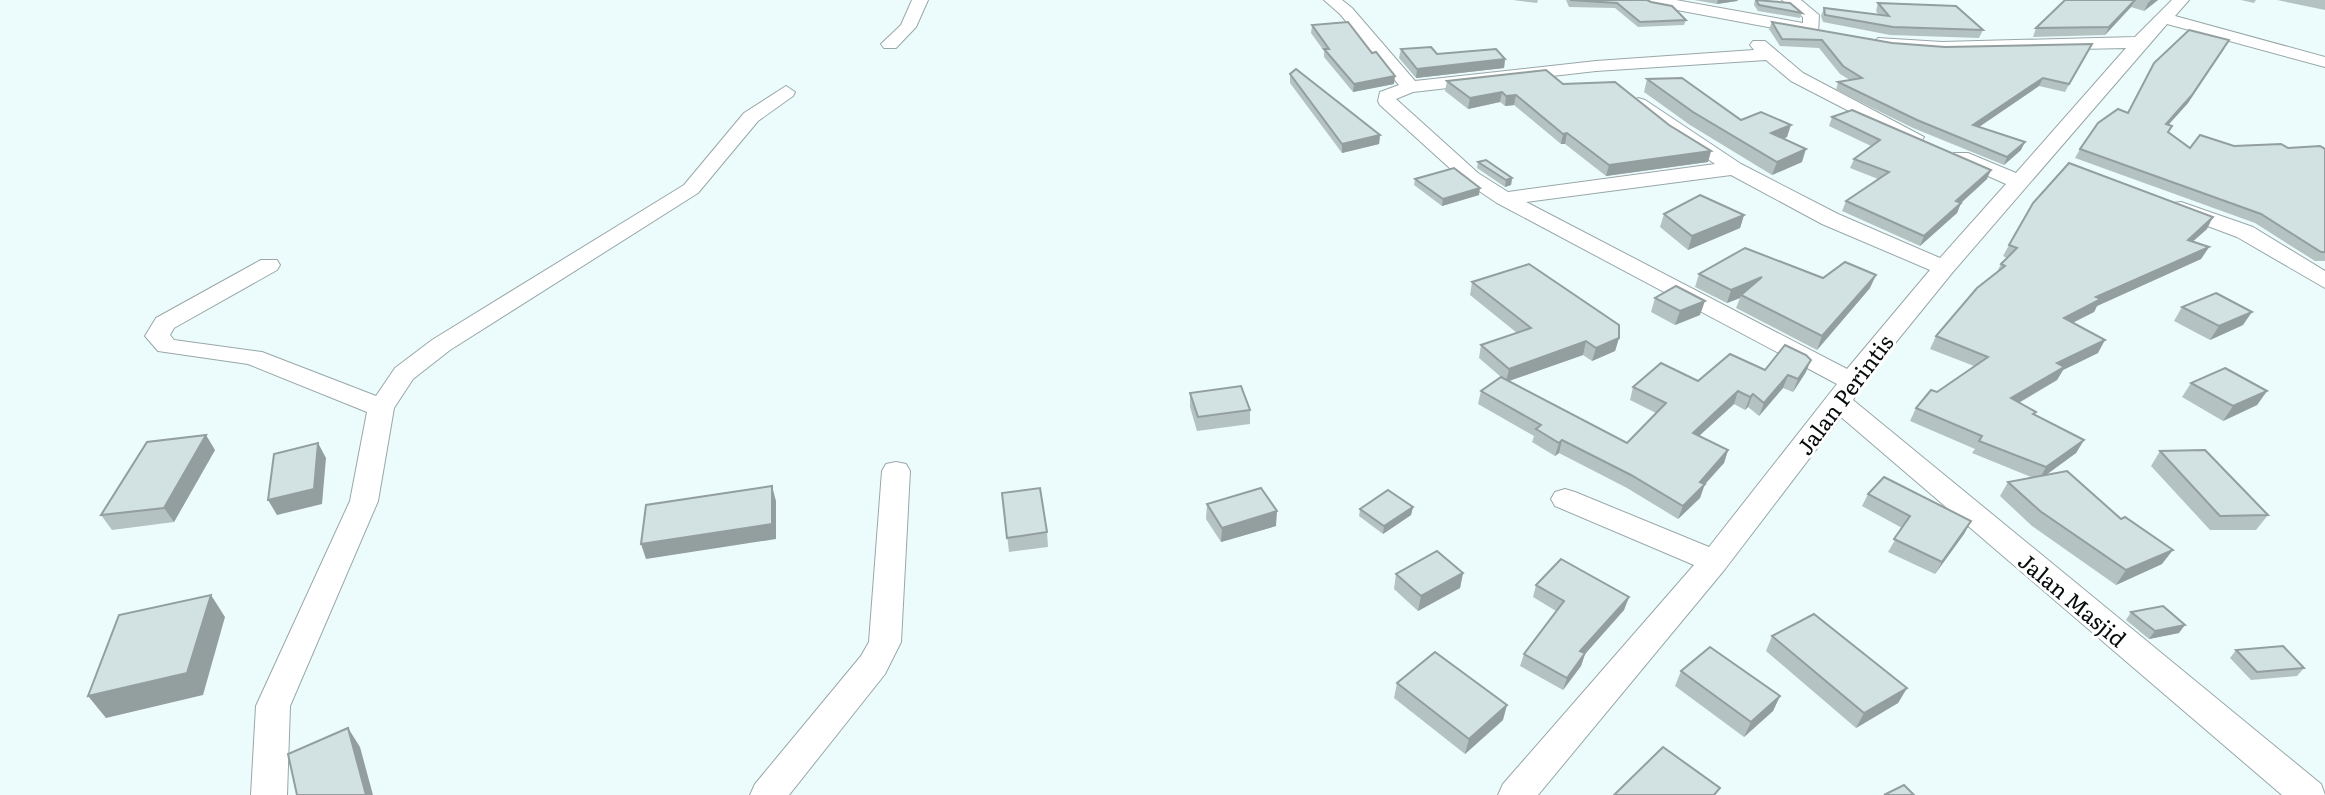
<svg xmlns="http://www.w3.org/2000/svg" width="2325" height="795" viewBox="0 0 2325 795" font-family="Literata,serif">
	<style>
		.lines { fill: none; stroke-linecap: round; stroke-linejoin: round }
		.minor-casing { stroke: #99a7a9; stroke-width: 2 }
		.minor { fill: #fff; fill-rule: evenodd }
		.wall { fill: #b5c2c2 }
		.shaded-wall { fill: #939e9e }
		.building { fill: #d2e1e2; stroke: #939e9e; stroke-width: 2 }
		.labels { text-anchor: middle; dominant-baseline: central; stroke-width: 6; stroke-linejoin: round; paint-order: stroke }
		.street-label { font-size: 22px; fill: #070c0d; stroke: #fff }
	</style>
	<rect width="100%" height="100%" fill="#ecfcfd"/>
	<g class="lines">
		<defs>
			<g id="minor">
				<polygon points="912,0 928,0 916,27 896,48 884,48 881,44 901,25"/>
				<path d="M1324 0H1342L1352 8 1415 81 1596 61 1754 50 1750 45 1753 41H1765L1803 73 1924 137 1921 141H1907L1791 81 1766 60 1596 71 1413 92 1396 99 1478 173 1508 192 1715 164 1629 104 1638 98 1645 100 1741 164 1838 214 1940 258 2006 184 1954 161 1951 157 1954 153H1968L2016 173 2126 48 1942 52 1884 47 1878 46 1875 42 1878 38 1942 42 2135 37 2172 0H2189L2175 16 2325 57V67L2167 24 1952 273 1862 384 1853 400 2321 784 2325 795H2282L1841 417 1725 569 1538 795H1498L1503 784 1694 565 1555 506 1551 499 1555 492 1565 489 1575 492 1709 547 1837 384 1497 203 1464 181 1380 105 1378 101 1380 92 1399 85 1340 14ZM1731 175 1822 224 1930 270 1847 369 1526 202Z"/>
				<polygon points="1642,0 1676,0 1803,23 1803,17 1782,0 1801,0 1819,15 1818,34 1806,34 1650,5"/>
				<polygon points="786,86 795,92 793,96 758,121 698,193 450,350 413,379 394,408 378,501 290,706 287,795 251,795 256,706 350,501 367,412 248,364 158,351 145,336 156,318 261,260 277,260 280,265 277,270 174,328 170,335 174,340 262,352 376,396 395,368 432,340 684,185 744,113"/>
				<polygon points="2181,202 2253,227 2325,271 2325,288 2237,237 2173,213 2170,208 2173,203"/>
				<polygon points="896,462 906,464 910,471 901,642 885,674 789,795 750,795 755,784 861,656 869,642 882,471 886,464"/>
			</g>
		</defs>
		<use href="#minor" class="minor-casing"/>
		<use href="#minor" class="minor"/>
	</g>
	<g class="wall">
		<polygon points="1513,0 1538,0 1537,3"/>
		<polygon points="1566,0 1647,0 1686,20 1684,25 1638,27 1615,8 1569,7"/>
		<polygon points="1694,0 1738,0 1737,1 1717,4"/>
		<polygon points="1755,0 1763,0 1802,13 1800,18 1758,11 1754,5"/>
		<polygon points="2063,0 2158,0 2144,11 2131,7 2105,35 2033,37 2036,28 2065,0"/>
		<polygon points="2241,0 2256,0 2254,3"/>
		<polygon points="2277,0 2325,0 2325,10"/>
		<polygon points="1878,3 1983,30 1979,38 1890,35 1823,22 1821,16 1824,8 1879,15 1876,11"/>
		<polygon points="1772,22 1892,43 1945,47 2092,44 2065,92 2039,86 1979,127 2021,150 2004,165 1913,128 1836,90 1838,82 1850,80 1840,74 1819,48 1780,46 1769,29"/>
		<polygon points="1312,25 1394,84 1353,92 1324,57 1324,51 1311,33"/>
		<polygon points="2225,48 2188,103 2168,125 2169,132 2190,148 2234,146 2325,149 2325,261 2315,261 2255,223 2075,158 2080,149 2128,113"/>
		<polygon points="1401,49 1437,54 1505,59 1504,68 1416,78 1399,58"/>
		<polygon points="1290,74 1380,135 1379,144 1342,153 1290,83"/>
		<polygon points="1647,79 1741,120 1787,137 1783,139 1802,162 1772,175 1690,125 1644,92"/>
		<polygon points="1447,81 1563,84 1669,125 1711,151 1708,162 1606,176 1565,144 1561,144 1514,105 1505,106 1500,102 1468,109 1445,91"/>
		<polygon points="1832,117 1987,179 1961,203 1957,213 1920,246 1842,211 1846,201 1878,179 1850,168 1854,159 1871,146 1829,126"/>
		<polygon points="1478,162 1512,178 1511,185 1505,187 1477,168"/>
		<polygon points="1415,179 1479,195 1442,206 1414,185"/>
		<polygon points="1664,214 1744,215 1740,228 1688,250 1660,227"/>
		<polygon points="2207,229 2192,242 2209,247 2201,259 2097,306 2094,312 2073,323 2098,353 2063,370 2057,380 2019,403 2035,415 2084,440 2076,453 2046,475 2162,564 2116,585 2032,526 2000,496 2008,482 2031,477 1972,453 1975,449 1910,421 1916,408 1974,366 1930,349 1936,336 1997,272 2001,264 2007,258 2003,256 2009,245"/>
		<polygon points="1699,274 1823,278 1870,288 1817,350 1736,308 1740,298 1727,303 1695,287"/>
		<polygon points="1472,282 1619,338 1615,351 1592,361 1583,355 1509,381 1627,443 1656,413 1630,400 1633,387 1698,381 1765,370 1806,372 1793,392 1783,388 1759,416 1748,407 1745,410 1734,404 1699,436 1728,450 1724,463 1704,484 1700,498 1678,519 1627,488 1559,453 1555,456 1532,442 1534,436 1478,404 1481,391 1501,377 1479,358 1481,345 1517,333 1470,295"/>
		<polygon points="1655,298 1700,315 1675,325 1651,312"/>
		<polygon points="2182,307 2243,325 2210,340 2174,321"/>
		<polygon points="2191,383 2267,391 2257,405 2223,421 2182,397"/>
		<polygon points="1190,393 1250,410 1250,424 1197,431 1190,407"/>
		<polygon points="215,450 174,522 112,530 101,515"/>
		<polygon points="2160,451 2268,515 2256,530 2210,530 2151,466"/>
		<polygon points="1002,493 1047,532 1048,547 1009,552"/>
		<polygon points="1868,494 1971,521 1964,534 1935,574 1888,552 1902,528 1862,506"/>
		<polygon points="1207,504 1276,526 1221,542 1206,519"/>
		<polygon points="1413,507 1411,515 1383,534 1359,516 1360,509"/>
		<polygon points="1463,573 1460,588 1418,611 1394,589 1396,574"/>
		<polygon points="1536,585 1629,597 1624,610 1585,654 1581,666 1563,690 1520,666 1524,654 1556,611 1533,597"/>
		<polygon points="2131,612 2179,633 2149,639 2126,620"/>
		<polygon points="1772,636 1907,688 1898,703 1856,728 1766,651"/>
		<polygon points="2236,650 2304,668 2297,676 2251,680 2230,658"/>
		<polygon points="1681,671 1780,696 1773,711 1744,737 1675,686"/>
		<polygon points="1397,683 1503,720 1465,754 1394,698"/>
	</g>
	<g class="shaded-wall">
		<polygon points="1718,0 1738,0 1737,1 1717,4"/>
		<polygon points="2135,0 2131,7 2105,35 2109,27"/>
		<polygon points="2151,0 2158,0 2144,11 2148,3"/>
		<polygon points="2229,40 2188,103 2162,132 2166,124"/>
		<polygon points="1505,59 1504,68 1416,78 1417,69"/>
		<polygon points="1395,76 1394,84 1353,92 1354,84"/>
		<polygon points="2043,78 2039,86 1970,133 1973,125"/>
		<polygon points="1502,92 1500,102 1468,109 1470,98"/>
		<polygon points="1516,95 1514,105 1505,106 1506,96"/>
		<polygon points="1791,125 1787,137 1767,146 1771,133"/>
		<polygon points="1567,133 1565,144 1561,144 1563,134"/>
		<polygon points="1380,135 1379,144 1342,153 1342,144"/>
		<polygon points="2025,142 2021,150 2004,165 2007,157"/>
		<polygon points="1806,149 1802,162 1772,175 1777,162"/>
		<polygon points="1711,151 1708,162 1606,176 1609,165"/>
		<polygon points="1991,170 1987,179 1952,211 1956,201"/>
		<polygon points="1512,178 1511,185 1505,187 1506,180"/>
		<polygon points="1480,188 1479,195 1442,206 1443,199"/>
		<polygon points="1961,203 1957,213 1920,246 1924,236"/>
		<polygon points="1744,215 1740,228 1688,250 1692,236"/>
		<polygon points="2213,217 2207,229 2181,252 2188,240"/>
		<polygon points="2209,247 2201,259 2097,306 2094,312 2057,330 2064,318 2096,297"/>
		<polygon points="1876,275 1870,288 1817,350 1822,336"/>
		<polygon points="1762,277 1741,295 1740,298 1727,303 1731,290"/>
		<polygon points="1705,301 1700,315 1675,325 1680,311"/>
		<polygon points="2252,312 2243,325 2210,340 2219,326"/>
		<polygon points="1619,338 1615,351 1592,361 1596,348"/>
		<polygon points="2105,340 2098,353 2063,370 2057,380 2004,411 2011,398 2057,363"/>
		<polygon points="1586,341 1583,355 1506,382 1509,369"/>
		<polygon points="1811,360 1806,372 1793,392 1798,379"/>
		<polygon points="1788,375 1783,388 1759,416 1764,403"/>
		<polygon points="1738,391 1734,404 1688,446 1693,433"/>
		<polygon points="2267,391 2257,405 2223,421 2233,406"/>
		<polygon points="1753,394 1748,407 1745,410 1750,397"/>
		<polygon points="206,435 215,450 174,522 164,508"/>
		<polygon points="1562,440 1559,453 1555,456 1559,443"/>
		<polygon points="2084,440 2076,453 2039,480 2046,467"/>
		<polygon points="318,443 326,458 322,504 277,515 268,500"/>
		<polygon points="1728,450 1724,463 1699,491 1705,484 1700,498 1678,519 1683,506 1700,482"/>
		<polygon points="772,486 776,501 776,539 646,559 641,544"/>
		<polygon points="1413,507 1411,515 1383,534 1384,526"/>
		<polygon points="1277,511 1276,526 1221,542 1222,528"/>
		<polygon points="1971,521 1964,534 1935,574 1942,562"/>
		<polygon points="2173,550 2162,564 2116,585 2126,570"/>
		<polygon points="1463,573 1460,588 1418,611 1421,596"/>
		<polygon points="211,595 225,617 203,695 106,718 88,696"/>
		<polygon points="1629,597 1624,610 1585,654 1581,666 1563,690 1567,678 1580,651"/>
		<polygon points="2185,625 2179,633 2149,639 2155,631"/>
		<polygon points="1907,688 1898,703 1856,728 1864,713"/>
		<polygon points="1780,696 1773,711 1744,737 1751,722"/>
		<polygon points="1507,705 1503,720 1465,754 1469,739"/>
		<polygon points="348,728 360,747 373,795 366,795"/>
	</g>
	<g class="building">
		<polygon points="1570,0 1647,0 1651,2 1672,6 1686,20 1640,22 1617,3"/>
		<polygon points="1756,0 1790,3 1802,13 1759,5"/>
		<polygon points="2065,0 2135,0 2109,27 2036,28"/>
		<polygon points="1878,3 1956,6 1983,30 1893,27 1825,15 1824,8 1889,16"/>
		<polygon points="1348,22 1372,53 1376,52 1395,76 1354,84 1324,49 1329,49 1312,25"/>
		<polygon points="1772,22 1892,43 1945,47 2092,44 2069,84 2043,78 1973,125 2025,142 2007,157 1917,120 1838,82 1862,78 1843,66 1822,40 1782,39"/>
		<polygon points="2189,30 2229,40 2192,95 2166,124 2172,126 2168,132 2190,148 2200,135 2234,146 2281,144 2288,148 2320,146 2325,149 2325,252 2321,252 2261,214 2080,149 2098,123 2118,109 2128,113 2154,63"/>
		<polygon points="1431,47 1437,54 1496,49 1505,59 1417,69 1401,49"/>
		<polygon points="1296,69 1380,135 1342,144 1290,74"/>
		<polygon points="1546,70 1563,84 1615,82 1669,125 1711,151 1609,165 1567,133 1563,134 1516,95 1506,96 1502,92 1470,98 1447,81"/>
		<polygon points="1682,78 1741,120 1761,112 1791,125 1771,133 1806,149 1777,162 1693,112 1647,79"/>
		<polygon points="1852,110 1991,170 1956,201 1961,203 1924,236 1846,201 1889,172 1854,159 1880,140 1832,117"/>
		<polygon points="1486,160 1512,178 1506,180 1478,162"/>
		<polygon points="2069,163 2213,217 2188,240 2209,247 2096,297 2101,299 2064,318 2105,340 2057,363 2064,367 2011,398 2036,412 2033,414 2084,440 2046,467 1979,441 1982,436 1916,408 1931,390 1937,392 1988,357 1936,336 1977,288 2005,266 2001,264 2017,248 2009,245 2033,203"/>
		<polygon points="1454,168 1480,188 1443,199 1415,179"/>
		<polygon points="1700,195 1744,215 1692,236 1664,214"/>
		<polygon points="1745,248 1823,278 1845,262 1876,275 1822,336 1741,295 1762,277 1731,290 1699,274"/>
		<polygon points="1529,264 1619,325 1619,338 1596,348 1586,341 1509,369 1481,345 1531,328 1472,282"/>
		<polygon points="1676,286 1705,301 1680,311 1655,298"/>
		<polygon points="2216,293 2252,312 2219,326 2182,307"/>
		<polygon points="1785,345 1806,355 1811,360 1798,379 1788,375 1764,403 1753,394 1750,397 1738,391 1693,433 1728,450 1700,482 1705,484 1683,506 1631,475 1562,440 1559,443 1536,429 1541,425 1481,391 1501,377 1627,443 1666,403 1633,387 1661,363 1698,381 1730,354 1765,370"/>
		<polygon points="2225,368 2267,391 2233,406 2191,383"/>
		<polygon points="1241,386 1250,410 1198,417 1190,393"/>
		<polygon points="206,435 164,508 101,515 147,442"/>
		<polygon points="318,443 314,489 268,500 274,454"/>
		<polygon points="2205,450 2268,515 2220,516 2160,451"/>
		<polygon points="2067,471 2121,519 2125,517 2173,550 2126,570 2040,511 2008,482"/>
		<polygon points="1884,477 1971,521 1942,562 1894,539 1910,516 1868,494"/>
		<polygon points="772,486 772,524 641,544 646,505"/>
		<polygon points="1040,488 1047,532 1007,538 1002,493"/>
		<polygon points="1261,488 1277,511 1222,528 1207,504"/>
		<polygon points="1388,490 1413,507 1384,526 1360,509"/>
		<polygon points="1437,551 1463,573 1421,596 1396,574"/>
		<polygon points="1561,559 1629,597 1580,651 1585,653 1567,678 1524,654 1564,601 1536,585"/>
		<polygon points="211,595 187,673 88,696 119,615"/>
		<polygon points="2163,606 2185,625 2155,631 2131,612"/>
		<polygon points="1814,614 1907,688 1864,713 1772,636"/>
		<polygon points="2283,646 2304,668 2257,672 2236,650"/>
		<polygon points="1710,647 1780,696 1751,722 1681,671"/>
		<polygon points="1435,652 1507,705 1469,739 1397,683"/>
		<polygon points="348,728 366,795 297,795 288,754"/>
		<polygon points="1663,747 1720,788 1714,795 1614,795"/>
		<polygon points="1904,785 1914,795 1884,795"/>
	</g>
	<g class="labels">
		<g class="street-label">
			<text transform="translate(1844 394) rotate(-53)">Jalan Perintis</text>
			<text transform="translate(2073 599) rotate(40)">Jalan Masjid</text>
		</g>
	</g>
</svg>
